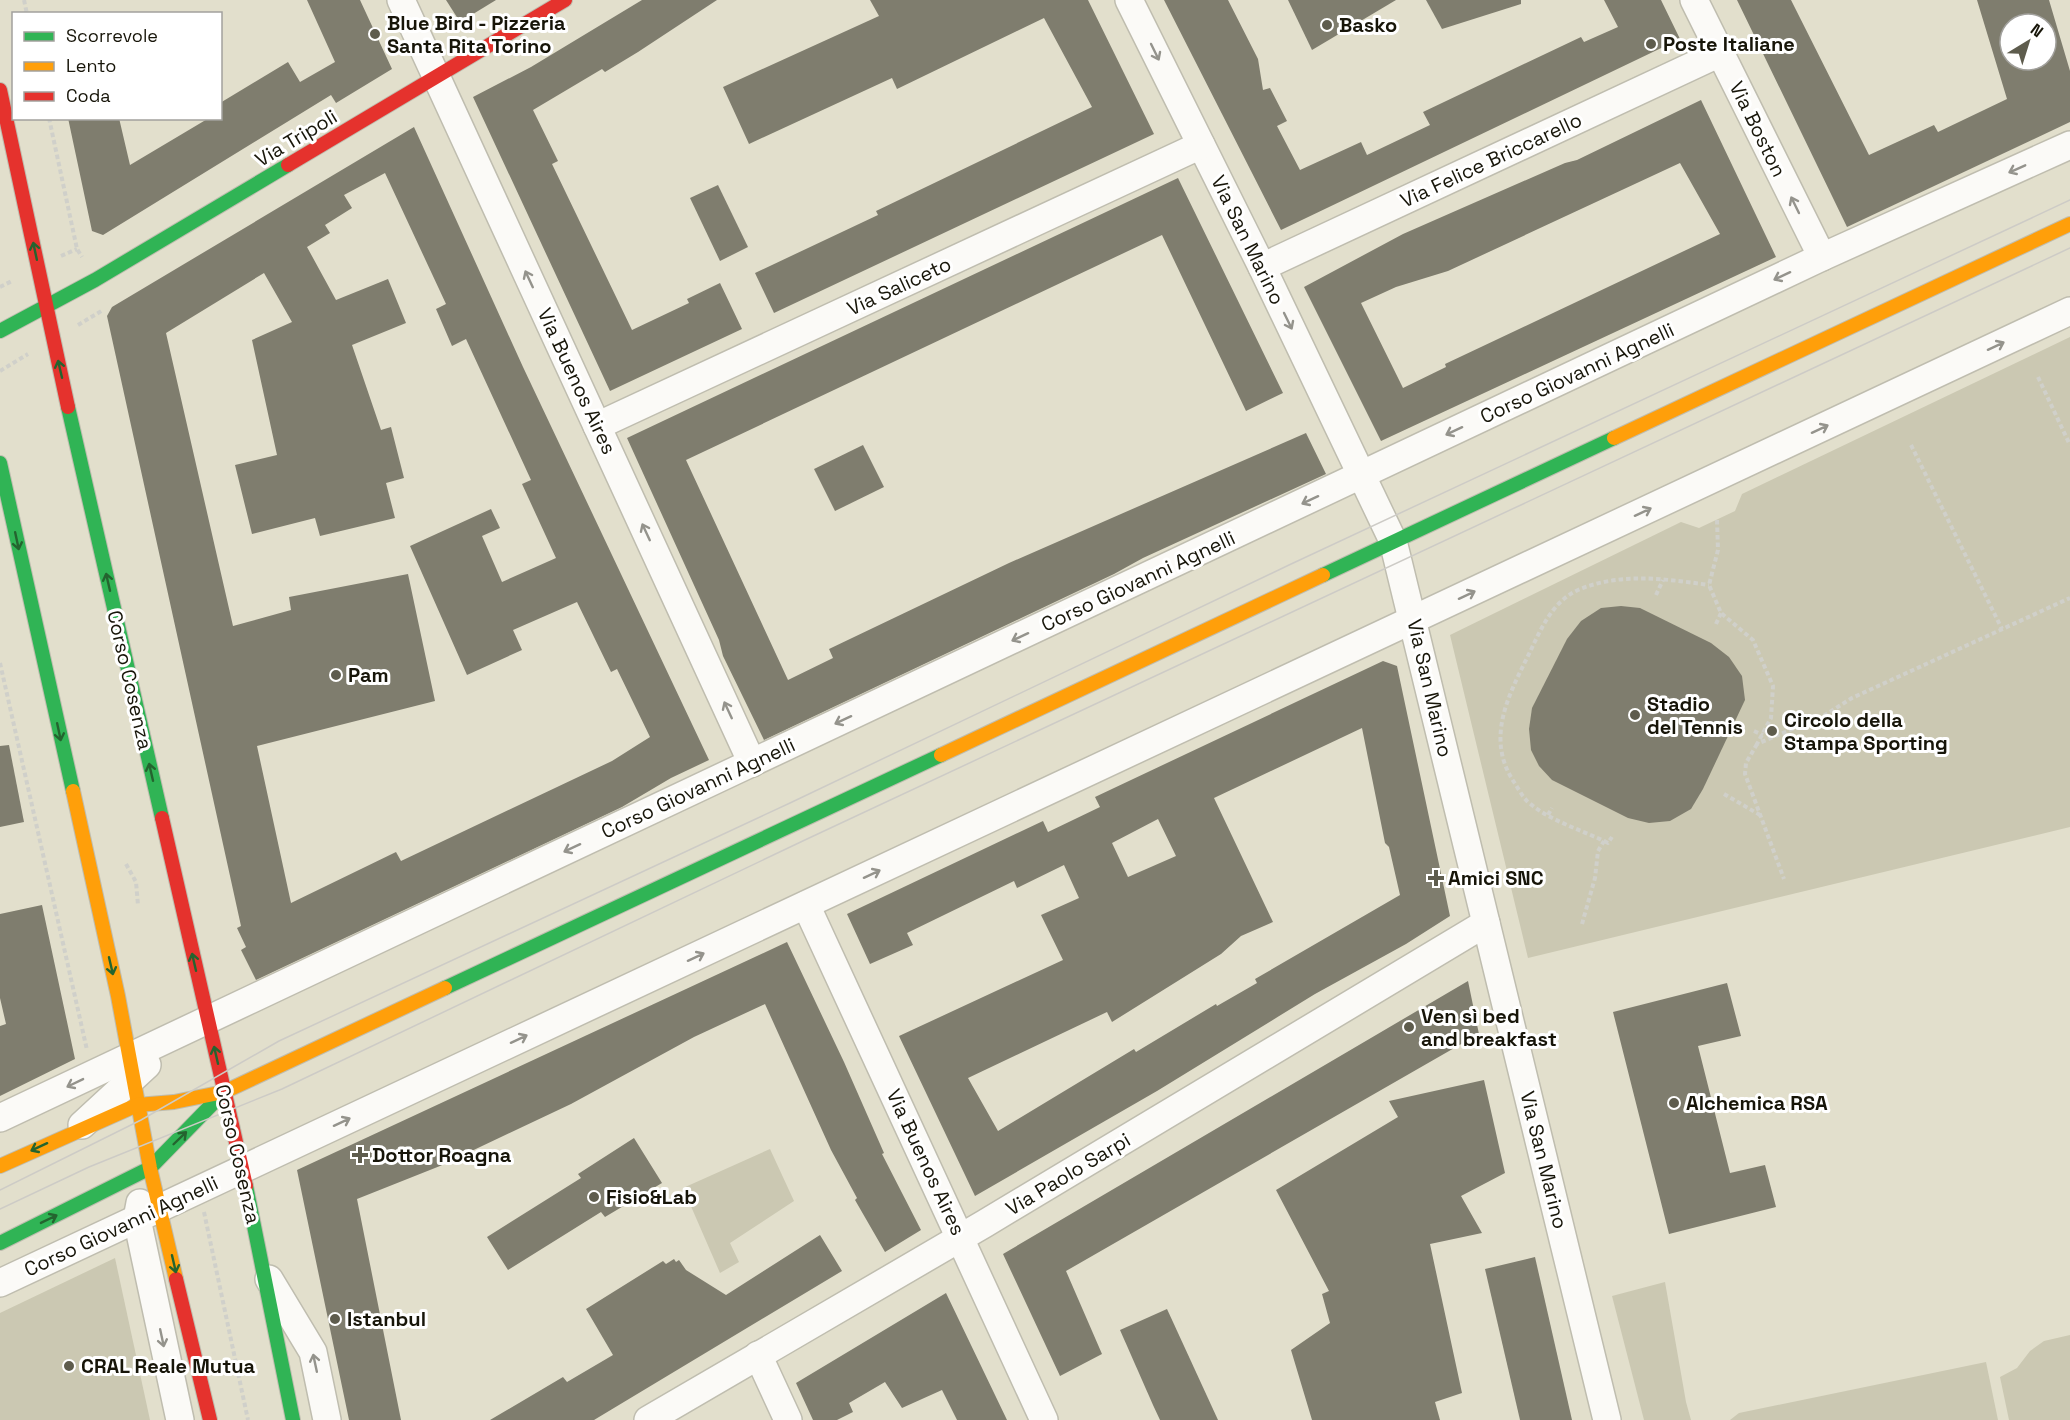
<svg xmlns="http://www.w3.org/2000/svg" width="2070" height="1420" viewBox="0 0 2070 1420" font-family="'Space Grotesk',sans-serif">
	<style>
		.green { fill: #cbc8b2 }
		.building { fill: #7f7d6e; fill-rule: evenodd }
		.lines { fill: none; stroke-linecap: round; stroke-linejoin: round }
		.street-casing { stroke: #bfbdaf; stroke-width: 30 }
		.fast-casing { stroke: #bfbdaf; stroke-width: 16 }
		.slow-casing { stroke: #bfbdaf; stroke-width: 16 }
		.jam-casing { stroke: #bfbdaf; stroke-width: 16 }
		.path { stroke: #d0d0ca; stroke-width: 4; stroke-dasharray: 4.5 3; stroke-linecap: butt }
		.street { stroke: #fbfaf7; stroke-width: 27 }
		.fast { stroke: #30b455; stroke-width: 14 }
		.slow { stroke: #ff9f0a; stroke-width: 14 }
		.jam { stroke: #e5322d; stroke-width: 14 }
		.tram { stroke: #cdcbc6; stroke-width: 1.5 }
		.oneway { stroke: #94938c }
		.oneway2 { stroke: #24642f }
		.poi-dot { fill: #5e5c4d; stroke: #fff; stroke-width: 2 }
		.labels { text-anchor: middle; dominant-baseline: central; stroke-width: 6; stroke-linejoin: round; paint-order: stroke }
		.poi-label { font-size: 20px; font-weight: bold; fill: #171509; stroke: #fff; text-anchor: start }
		.street-label { font-size: 20px; fill: #171509; stroke: #fff }
	</style>
	<rect width="100%" height="100%" fill="#e2dfcc"/>
	<g class="green">
		<polygon points="2070,337 2070,827 1528,958 1450,635 1681,522 1699,528 1735,511 1742,494"/>
		<polygon points="770,1149 794,1201 730,1243 739,1262 720,1273 683,1188"/>
		<polygon points="115,1258 150,1420 0,1420 0,1313"/>
		<polygon points="1665,1282 1686,1402 1691,1420 1644,1420 1612,1296"/>
		<polygon points="2070,1335 2070,1420 2009,1420 2000,1377 2017,1368 2030,1351 2044,1341"/>
		<polygon points="1986,1362 1998,1420 1730,1420 1739,1413"/>
	</g>
	<g class="building">
		<polygon points="307,0 360,0 392,69 336,103 331,95 103,235 92,231 68,118 119,118 130,165 209,118 220,118 220,103 288,62 300,82 335,62"/>
		<polygon points="446,0 496,0 460,22"/>
		<polygon points="642,0 717,0 638,52 605,72 602,69 533,110 558,161 552,164 632,330 689,303 687,299 720,283 742,329 610,391 473,97 531,67"/>
		<polygon points="870,0 1088,0 1154,134 774,313 755,273 878,215 876,211 1092,107 1044,18 897,89 892,78 749,144 723,87 879,16"/>
		<polygon points="1164,0 1228,0 1258,59 1263,90 1270,88 1287,121 1277,126 1300,170 1361,142 1367,155 1430,125 1423,112 1581,37 1584,42 1618,27 1604,0 1661,0 1680,39 1281,230"/>
		<polygon points="1288,0 1396,0 1312,50"/>
		<polygon points="1426,0 1521,0 1521,4 1442,29"/>
		<path d="M1737 0H1791L1869 155 1934 125 1938 132 2007 99 1977 0H2049L2070 71V122L1847 227ZM2010 24H2046V60H2010Z"/>
		<path d="M1701 100 1776 257 1381 441 1304 287 1403 234 1565 163 1577 160ZM1680 163 1720 234 1445 364 1446 367 1403 388 1361 303 1396 287 1448 271Z"/>
		<path d="M414 127 523 367 709 760 671 778 622 807 256 980 241 950 246 947 237 928 241 926 107 316 112 307ZM385 173 446 304 436 309 452 346 466 339 531 480 522 484 556 558 502 582 482 536 500 528 491 509 410 546 467 675 522 650 513 630 577 602 611 672 617 669 650 737 612 761 401 861 396 852 291 903 257 746 435 701 408 574 289 597 291 610 233 626 166 333 264 273 292 322 252 340 277 455 235 465 252 534 315 518 320 536 395 518 386 483 404 478 391 427 381 430 352 345 406 323 388 279 336 300 307 247 330 233 325 225 352 208 344 195Z"/>
		<polygon points="1178,178 1283,393 1246,411 1162,235 686,460 788,680 833,658 829,649 1009,563 1306,433 1326,474 1143,558 1114,574 764,740 723,656 719,640 627,438"/>
		<polygon points="718,185 748,247 720,261 690,198"/>
		<polygon points="863,445 884,487 835,511 814,469"/>
		<polygon points="1621,606 1640,608 1711,643 1729,657 1742,676 1745,700 1703,789 1691,809 1670,821 1649,823 1628,818 1552,780 1539,766 1531,750 1529,729 1532,708 1567,639 1581,621 1601,608"/>
		<path d="M1383 661 1397 666 1450 916 1406 944 1315 994 1157 1091 975 1196 899 1036 1063 960 1041 915 1079 898 1064 865 1017 888 1014 881 907 933 913 945 870 964 847 914 1043 821 1048 832 1100 807 1095 797ZM1362 728 1385 843 1389 847 1400 895 1255 979 1257 983 1217 1006 1216 1004 1136 1052 1134 1049 998 1131 968 1078 1107 1012 1112 1022 1221 954 1241 936 1273 922 1214 798ZM1158 819 1176 856 1128 877 1112 843Z"/>
		<polygon points="9,745 24,822 0,827 0,746"/>
		<polygon points="42,905 75,1059 0,1096 0,1026 6,1024 0,998 0,914"/>
		<polygon points="787,942 844,1062 884,1153 882,1154 921,1230 885,1252 855,1200 857,1198 831,1150 765,1004 694,1037 571,1104 440,1166 357,1199 401,1420 349,1420 297,1170"/>
		<polygon points="1468,981 1480,1039 1466,1049 1463,1043 1066,1271 1102,1354 1060,1376 1003,1254"/>
		<polygon points="1727,983 1741,1036 1698,1046 1730,1173 1765,1165 1776,1207 1669,1234 1613,1012"/>
		<polygon points="1484,1080 1505,1173 1461,1196 1482,1233 1430,1244 1462,1393 1435,1402 1440,1420 1312,1420 1291,1350 1330,1323 1322,1294 1329,1291 1276,1190 1398,1117 1389,1101"/>
		<polygon points="634,1138 662,1183 605,1217 601,1212 508,1270 487,1237 581,1178 578,1174"/>
		<polygon points="820,1235 842,1271 594,1420 490,1420 563,1377 567,1382 613,1355 586,1309 663,1261 666,1264 674,1259 676,1262 679,1260 686,1270 726,1295"/>
		<polygon points="1535,1257 1572,1420 1520,1420 1485,1269"/>
		<polygon points="946,1293 1007,1420 957,1420 942,1390 902,1408 885,1382 849,1403 853,1412 837,1420 813,1420 796,1383"/>
		<polygon points="1167,1309 1218,1420 1160,1420 1153,1405 1120,1330"/>
	</g>
	<g class="lines">
		<defs>
			<g id="street">
				<polyline points="401,0 752,763"/>
				<polyline points="1129,0 1262,267 1393,541 1607,1420"/>
				<polyline points="1694,0 1822,257"/>
				<polyline points="1262,267 1720,53"/>
				<polyline points="597,426 1201,145"/>
				<polyline points="806,905 1044,1420"/>
				<polyline points="0,1118 1822,257 2070,145"/>
				<polyline points="82,1125 147,1065"/>
				<polyline points="140,1203 137,1219 180,1420"/>
				<polyline points="269,1279 313,1352 327,1420"/>
				<polyline points="0,1283 2070,311"/>
				<polyline points="758,1355 788,1420"/>
				<polyline points="648,1420 984,1224 1486,923"/>
			</g>
			<g id="fast">
				<polyline points="0,331 95,280 288,165"/>
				<polyline points="68,407 162,818"/>
				<polyline points="0,463 73,791"/>
				<polyline points="1323,575 1614,438"/>
				<polyline points="445,988 941,755"/>
				<polyline points="246,1186 293,1420"/>
				<polyline points="0,1243 150,1168 224,1092"/>
			</g>
			<g id="slow">
				<polyline points="1614,438 2070,224"/>
				<polyline points="941,755 1323,575"/>
				<polyline points="73,791 118,996 150,1168 176,1279"/>
				<polyline points="224,1092 445,988"/>
				<polyline points="0,1166 137,1105 174,1102 224,1092"/>
			</g>
			<g id="jam">
				<polyline points="0,90 68,407"/>
				<polyline points="288,165 565,0"/>
				<polyline points="162,818 246,1186"/>
				<polyline points="176,1279 210,1420"/>
			</g>
		</defs>
		<use href="#street" class="street-casing"/>
		<use href="#fast" class="fast-casing"/>
		<use href="#slow" class="slow-casing"/>
		<use href="#jam" class="jam-casing"/>
		<g class="path">
			<polyline points="24,0 27,14"/>
			<polyline points="49,118 77,249 82,257"/>
			<polyline points="61,256 77,249"/>
			<polyline points="0,287 12,281"/>
			<polyline points="78,325 103,310"/>
			<polyline points="0,371 28,354"/>
			<polyline points="2038,377 2070,445"/>
			<polyline points="1911,445 2002,629"/>
			<polyline points="1717,520 1718,550 1709,585 1721,613 1753,640 1773,686 1771,718 1757,744 1825,715 1852,698 2070,598"/>
			<polyline points="1656,595 1663,580"/>
			<polyline points="1716,624 1721,613"/>
			<polyline points="0,663 87,1050"/>
			<polyline points="1754,731 1763,735"/>
			<polyline points="1757,744 1746,763 1745,774 1784,879"/>
			<polyline points="1724,794 1760,815"/>
			<polyline points="1548,815 1552,808"/>
			<polyline points="1604,841 1608,843 1612,837"/>
			<polyline points="126,864 136,882 138,905"/>
			<path d="M1582 924 1595 878 1598 851 1604 841C1579 829 1548 820 1527 801 1522 796 1518 788 1514 782 1486 740 1507 698 1527 658 1540 632 1550 603 1578 590 1620 572 1666 579 1709 585"/>
			<polyline points="204,1212 248,1420"/>
		</g>
		<use href="#street" class="street"/>
		<use href="#fast" class="fast"/>
		<use href="#slow" class="slow"/>
		<use href="#jam" class="jam"/>
		<g class="tram">
			<polyline points="0,1190 141,1120 279,1041 790,803 1289,565 2070,200"/>
			<polyline points="0,1209 89,1167 282,1089 807,839 2070,248"/>
		</g>
	</g>
	<defs><path id="oneway-shaft" d="M-6 0H5M1.5-3L5.5 0L1.5 3" fill="none" stroke-width="1.6" stroke-linecap="round" stroke-linejoin="round" transform="scale(1.5)"/></defs>
	<g class="oneway">
		<use href="#oneway-shaft" transform="translate(1155 52) rotate(64)"/>
		<use href="#oneway-shaft" transform="translate(2017 169) rotate(156)"/>
		<use href="#oneway-shaft" transform="translate(1795 205) rotate(-116)"/>
		<use href="#oneway-shaft" transform="translate(1782 276) rotate(155)"/>
		<use href="#oneway-shaft" transform="translate(529 279) rotate(-115)"/>
		<use href="#oneway-shaft" transform="translate(1288 321) rotate(64)"/>
		<use href="#oneway-shaft" transform="translate(1996 346) rotate(-25)"/>
		<use href="#oneway-shaft" transform="translate(1820 429) rotate(-25)"/>
		<use href="#oneway-shaft" transform="translate(1454 431) rotate(155)"/>
		<use href="#oneway-shaft" transform="translate(1310 500) rotate(155)"/>
		<use href="#oneway-shaft" transform="translate(1643 512) rotate(-25)"/>
		<use href="#oneway-shaft" transform="translate(646 532) rotate(-115)"/>
		<use href="#oneway-shaft" transform="translate(1467 595) rotate(-25)"/>
		<use href="#oneway-shaft" transform="translate(1020 637) rotate(155)"/>
		<use href="#oneway-shaft" transform="translate(728 710) rotate(-115)"/>
		<use href="#oneway-shaft" transform="translate(843 720) rotate(155)"/>
		<use href="#oneway-shaft" transform="translate(572 848) rotate(155)"/>
		<use href="#oneway-shaft" transform="translate(872 874) rotate(-25)"/>
		<use href="#oneway-shaft" transform="translate(696 957) rotate(-25)"/>
		<use href="#oneway-shaft" transform="translate(519 1039) rotate(-25)"/>
		<use href="#oneway-shaft" transform="translate(75 1083) rotate(154)"/>
		<use href="#oneway-shaft" transform="translate(342 1122) rotate(-25)"/>
		<use href="#oneway-shaft" transform="translate(162 1338) rotate(78)"/>
		<use href="#oneway-shaft" transform="translate(315 1363) rotate(-102)"/>
	</g>
	<g class="oneway2">
		<use href="#oneway-shaft" transform="translate(35 251) rotate(-102)"/>
		<use href="#oneway-shaft" transform="translate(60 369) rotate(-103)"/>
		<use href="#oneway-shaft" transform="translate(17 541) rotate(78)"/>
		<use href="#oneway-shaft" transform="translate(108 582) rotate(-103)"/>
		<use href="#oneway-shaft" transform="translate(59 732) rotate(78)"/>
		<use href="#oneway-shaft" transform="translate(151 772) rotate(-103)"/>
		<use href="#oneway-shaft" transform="translate(194 962) rotate(-103)"/>
		<use href="#oneway-shaft" transform="translate(111 966) rotate(77)"/>
		<use href="#oneway-shaft" transform="translate(216 1055) rotate(-103)"/>
		<use href="#oneway-shaft" transform="translate(180 1138) rotate(-44)"/>
		<use href="#oneway-shaft" transform="translate(39 1147) rotate(155)"/>
		<use href="#oneway-shaft" transform="translate(49 1219) rotate(-26)"/>
		<use href="#oneway-shaft" transform="translate(174 1264) rotate(77)"/>
	</g>
	<g class="poi-dot">
		<circle cx="1327" cy="25" r="6"/>
		<circle cx="375" cy="34" r="6"/>
		<circle cx="1651" cy="44" r="6"/>
		<circle cx="336" cy="675" r="6"/>
		<circle cx="1635" cy="715" r="6"/>
		<circle cx="1772" cy="731" r="6"/>
		<path d="M1433 869h6v6h6v6h-6v6h-6v-6h-6v-6h6z"/>
		<circle cx="1409" cy="1027" r="6"/>
		<circle cx="1674" cy="1103" r="6"/>
		<path d="M357 1146h6v6h6v6h-6v6h-6v-6h-6v-6h6z"/>
		<circle cx="594" cy="1197" r="6"/>
		<circle cx="335" cy="1319" r="6"/>
		<circle cx="69" cy="1366" r="6"/>
	</g>
	<g class="labels">
		<g class="poi-label">
			<text x="387" y="23">Blue Bird - Pizzeria<tspan x="387" dy="23">Santa Rita Torino</tspan></text>
			<text x="1339" y="25">Basko</text>
			<text x="1663" y="44">Poste Italiane</text>
			<text x="348" y="675">Pam</text>
			<text x="1647" y="704">Stadio<tspan x="1647" dy="23">del Tennis</tspan></text>
			<text x="1784" y="720">Circolo della<tspan x="1784" dy="23">Stampa Sporting</tspan></text>
			<text x="1448" y="878">Amici SNC</text>
			<text x="1421" y="1016">Ven sì bed<tspan x="1421" dy="23">and breakfast</tspan></text>
			<text x="1686" y="1103">Alchemica RSA</text>
			<text x="372" y="1155">Dottor Roagna</text>
			<text x="606" y="1197">Fisio&amp;Lab</text>
			<text x="347" y="1319">Istanbul</text>
			<text x="81" y="1366">CRAL Reale Mutua</text>
		</g>
		<g class="street-label">
			<text transform="translate(1758 129) rotate(64)">Via Boston</text>
			<text transform="translate(296 138) rotate(-31)">Via Tripoli</text>
			<text transform="translate(1491 160) rotate(-25)">Via Felice Briccarello</text>
			<text transform="translate(1248 240) rotate(64)">Via San Marino</text>
			<text transform="translate(899 286) rotate(-25)">Via Saliceto</text>
			<text transform="translate(1577 373) rotate(-25)">Corso Giovanni Agnelli</text>
			<text transform="translate(577 381) rotate(65)">Via Buenos Aires</text>
			<text transform="translate(1138 581) rotate(-25)">Corso Giovanni Agnelli</text>
			<text transform="translate(130 680) rotate(77)">Corso Cosenza</text>
			<text transform="translate(1430 688) rotate(77)">Via San Marino</text>
			<text transform="translate(698 788) rotate(-25)">Corso Giovanni Agnelli</text>
			<text transform="translate(238 1154) rotate(77)">Corso Cosenza</text>
			<text transform="translate(1544 1160) rotate(76)">Via San Marino</text>
			<text transform="translate(926 1162) rotate(65)">Via Buenos Aires</text>
			<text transform="translate(1068 1174) rotate(-31)">Via Paolo Sarpi</text>
			<text transform="translate(121 1226) rotate(-25)">Corso Giovanni Agnelli</text>
		</g>
	</g>
	<rect x="12" y="12" width="210" height="108" fill="#ffffff" stroke="#a2a19d" stroke-width="1.5"/>
	<rect x="24" y="32" width="30" height="9" fill="#30b455" stroke="#a2a19d" stroke-width="1.5"/>
	<text x="66" y="42" font-size="18" fill="#171509">Scorrevole</text>
	<rect x="24" y="62" width="30" height="9" fill="#ff9f0a" stroke="#a2a19d" stroke-width="1.5"/>
	<text x="66" y="72" font-size="18" fill="#171509">Lento</text>
	<rect x="24" y="92" width="30" height="9" fill="#e5322d" stroke="#a2a19d" stroke-width="1.5"/>
	<text x="66" y="102" font-size="18" fill="#171509">Coda</text>
	<g transform="translate(2028 42) rotate(38)"><circle r="28" fill="#ffffff" stroke="#a2a19d" stroke-width="1.5"/>
	<path d="M0-4.5L10 22L0 15L-10 22Z" fill="#5e5c4d"/>
	<text y="-9" font-size="16" font-weight="bold" text-anchor="middle" fill="#171509">N</text>
	</g>
</svg>
